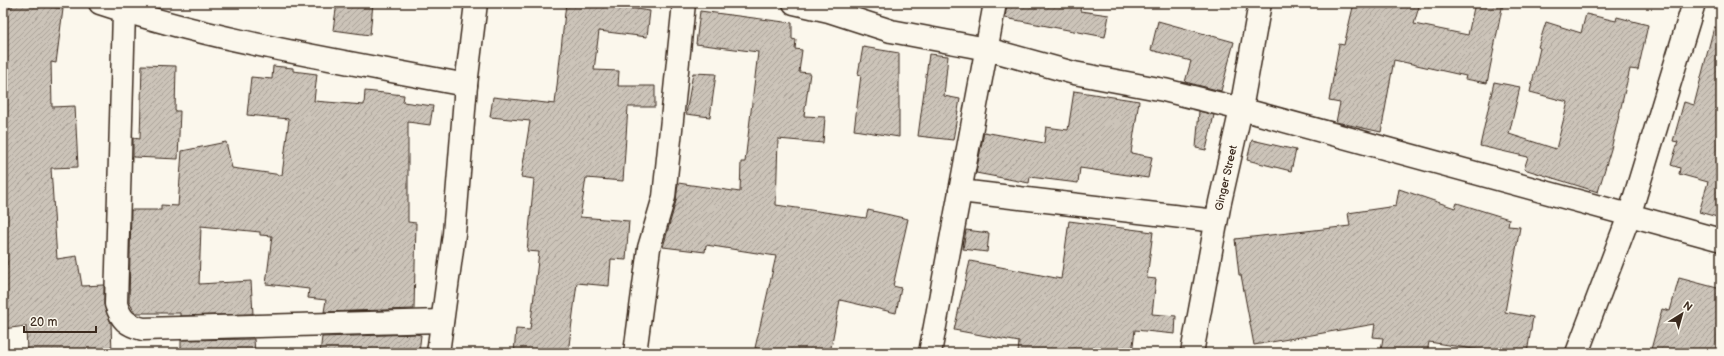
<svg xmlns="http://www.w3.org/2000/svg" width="1724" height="356" viewBox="0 0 1724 356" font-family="'Balsamiq Sans',sans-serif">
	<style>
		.building { fill: url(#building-hatch); stroke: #3b2a1e }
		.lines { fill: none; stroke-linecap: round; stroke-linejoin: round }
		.minor-casing { stroke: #3b2a1e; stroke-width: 25 }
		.minor { stroke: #fbf7ec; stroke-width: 22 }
		.labels { text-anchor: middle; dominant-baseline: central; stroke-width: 3; stroke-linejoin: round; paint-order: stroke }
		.street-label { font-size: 11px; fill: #3b2a1e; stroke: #fbf7ec }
	</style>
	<defs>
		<pattern id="building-hatch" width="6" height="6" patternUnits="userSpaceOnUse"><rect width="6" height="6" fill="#ccc4b9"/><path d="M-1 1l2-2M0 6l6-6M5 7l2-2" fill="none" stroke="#a79f96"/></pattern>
	</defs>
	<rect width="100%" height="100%" fill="#fbf7ec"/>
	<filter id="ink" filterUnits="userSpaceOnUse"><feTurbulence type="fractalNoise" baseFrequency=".025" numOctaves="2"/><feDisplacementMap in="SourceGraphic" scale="8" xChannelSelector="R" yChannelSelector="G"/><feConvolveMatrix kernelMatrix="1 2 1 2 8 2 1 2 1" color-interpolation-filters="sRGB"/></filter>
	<g filter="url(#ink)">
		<g class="building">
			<polygon points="12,3 44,3 44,6 63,9 56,63 51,62 52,107 75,106 78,167 51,168 57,259 77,256 82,286 104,285 104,304 111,323 112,353 27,353 26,326 3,329 3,266 7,265 3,211 3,8 12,8"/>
			<polygon points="337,3 373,3 370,35 333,30"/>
			<polygon points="566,3 621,3 621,7 650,11 647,37 599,31 594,70 619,71 618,86 655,86 655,107 628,107 623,181 586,178 580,217 629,221 626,260 611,259 609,286 577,283 568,353 514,353 516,329 530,330 539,252 527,251 534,179 521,177 530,121 490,117 493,97 555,104"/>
			<polygon points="1007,3 1070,3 1081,5 1080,11 1109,15 1105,37 1005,18"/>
			<polygon points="1354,3 1420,3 1414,24 1468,35 1475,3 1503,3 1487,83 1465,79 1466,76 1394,60 1381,132 1336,122 1340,103 1329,101 1339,44 1344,45"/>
			<polygon points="700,11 792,23 792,39 796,40 795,49 802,50 799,72 810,73 804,116 825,117 823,143 778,139 776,205 866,218 868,210 908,219 893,286 901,288 896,313 840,300 830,353 776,353 755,348 776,256 706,245 705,252 663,247 676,201 678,183 740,192 741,162 745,162 758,52 696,44"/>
			<polygon points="1586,14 1616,21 1617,17 1648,25 1638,70 1630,69 1611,149 1598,192 1524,169 1528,157 1480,146 1494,82 1520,87 1509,134 1556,149 1568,102 1530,92 1540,48 1538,47 1546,22 1581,33"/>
			<polygon points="1158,21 1234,42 1221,91 1185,82 1191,61 1151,50"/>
			<polygon points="1714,27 1721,28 1721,218 1699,212 1708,182 1679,174 1680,168 1671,165 1678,142 1673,141 1684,102 1694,105"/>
			<polygon points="863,47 899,53 899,137 854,130 861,75 858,74"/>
			<polygon points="929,54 948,56 944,96 960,99 953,140 918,136"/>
			<polygon points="142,65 176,66 175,111 180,111 178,159 133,157 133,138 140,139"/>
			<polygon points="273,66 293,68 293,71 317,74 314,101 364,105 365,91 404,95 403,102 433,106 430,125 408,122 408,222 416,223 414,309 324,312 326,300 308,298 309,289 266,284 272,236 260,235 260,232 201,226 199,284 251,281 253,314 180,316 180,313 135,313 129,302 131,210 161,210 161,205 178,206 182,151 226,142 232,168 282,175 289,119 247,115 251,77 272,79"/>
			<polygon points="693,73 716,74 710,117 686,114"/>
			<polygon points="1074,91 1139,101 1131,153 1152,157 1148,178 1080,168 1078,183 1030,177 1029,183 976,173 984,132 1044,143 1046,127 1068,130"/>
			<polygon points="1199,111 1214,115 1206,150 1196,148"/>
			<polygon points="1252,140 1296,150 1291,171 1247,160"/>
			<polygon points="1399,189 1455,208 1457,203 1509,219 1508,226 1520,227 1505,312 1533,317 1527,353 1498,353 1429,342 1427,353 1400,353 1381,350 1383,338 1373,337 1375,324 1254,345 1241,275 1239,275 1235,239 1350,226 1348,213 1396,206"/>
			<polygon points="1069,221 1153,232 1147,278 1156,279 1152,314 1176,316 1175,334 1135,330 1132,353 1018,353 1019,342 954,330 970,261 1061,279"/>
			<polygon points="966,230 989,233 987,252 963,249"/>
			<polygon points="1679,278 1721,289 1721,353 1650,353 1662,309 1670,311"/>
			<polygon points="415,334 421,335 419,353 320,353 322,337"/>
			<polygon points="254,339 255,353 181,353 181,340"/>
		</g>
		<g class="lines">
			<defs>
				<g id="minor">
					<path d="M100 3C219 42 343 61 466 85"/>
					<polyline points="794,3 829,11 891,31 987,49 1074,73 1164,90 1241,109 1721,240"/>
					<path d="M124 11 116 304C121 320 127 325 143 329L442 321"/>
					<polyline points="960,191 1216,221"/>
					<polyline points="438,353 454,234 466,85 476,3"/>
					<polyline points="635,353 649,248 664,197 684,3"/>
					<polyline points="930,353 995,3"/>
					<polyline points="1192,353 1220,202 1241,109 1260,3"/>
					<polyline points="1577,353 1629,216 1694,3"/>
				</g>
			</defs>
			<use href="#minor" class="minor-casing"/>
			<use href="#minor" class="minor"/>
		</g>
	</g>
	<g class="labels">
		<g class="street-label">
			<text transform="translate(1226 178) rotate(-77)">Ginger Street</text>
		</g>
	</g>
	<rect width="1724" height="356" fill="none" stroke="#fbf7ec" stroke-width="16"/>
	<rect x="8" y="8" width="1708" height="340" fill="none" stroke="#3b2a1e" stroke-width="1.5" filter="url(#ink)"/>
	<g transform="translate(1682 314) rotate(37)" stroke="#fbf7ec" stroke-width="3" paint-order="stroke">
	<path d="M0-3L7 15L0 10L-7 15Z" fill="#3b2a1e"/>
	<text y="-6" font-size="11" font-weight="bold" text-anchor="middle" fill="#3b2a1e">N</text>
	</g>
	<path d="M24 326v6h72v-6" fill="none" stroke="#3b2a1e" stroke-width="2"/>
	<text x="30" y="326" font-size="12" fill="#3b2a1e" stroke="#fbf7ec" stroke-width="3" paint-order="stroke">20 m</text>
</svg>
